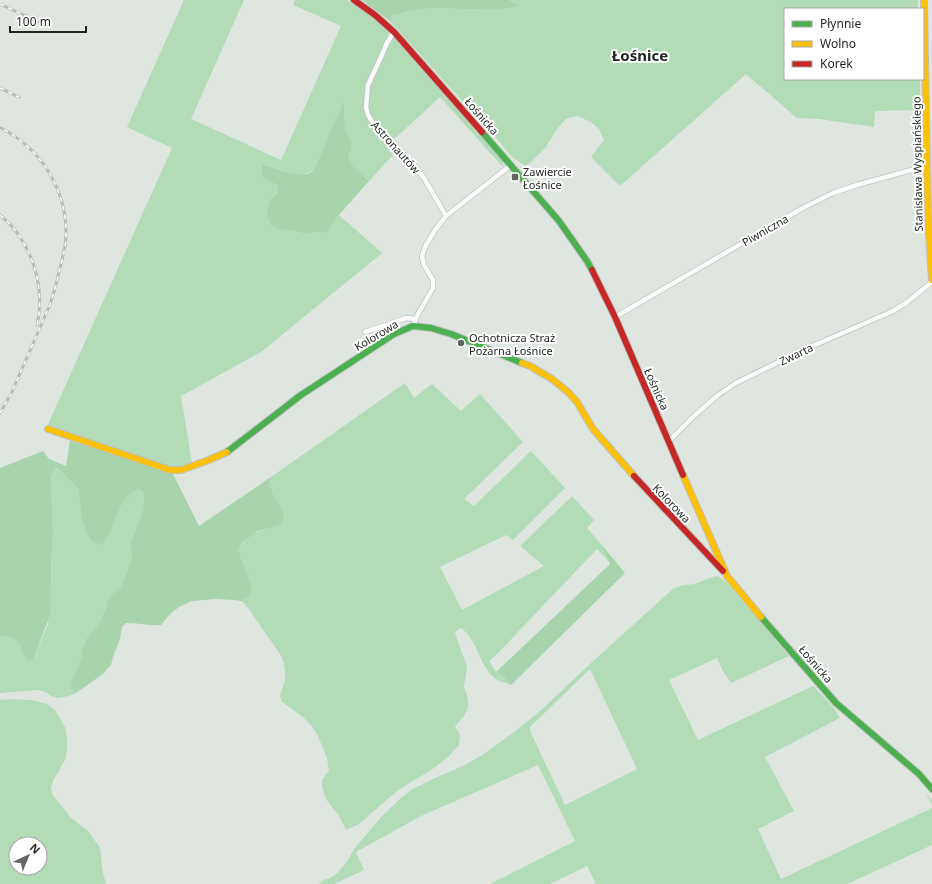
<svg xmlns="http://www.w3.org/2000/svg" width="932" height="884" viewBox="0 0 932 884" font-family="'Noto Sans',sans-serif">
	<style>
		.green { fill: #b2dbb7; fill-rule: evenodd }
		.forest { fill: #a7d4ad }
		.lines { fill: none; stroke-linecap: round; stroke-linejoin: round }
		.street-casing { stroke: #bcc2bd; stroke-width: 6 }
		.fast-casing { stroke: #bcc2bd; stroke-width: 8 }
		.slow-casing { stroke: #bcc2bd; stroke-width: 8 }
		.jam-casing { stroke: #bcc2bd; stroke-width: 8 }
		.street { stroke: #fafbfa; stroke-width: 4.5 }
		.fast { stroke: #4caf50; stroke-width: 6 }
		.slow { stroke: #ffc107; stroke-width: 6 }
		.jam { stroke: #c62828; stroke-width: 6 }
		.rail-casing { stroke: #bbbdbb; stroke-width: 3 }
		.rail { stroke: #fff; stroke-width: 1.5; stroke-dasharray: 4.5; stroke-linecap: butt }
		.poi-dot { fill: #626762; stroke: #fff; stroke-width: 1.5 }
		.labels { text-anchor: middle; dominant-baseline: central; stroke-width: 4; stroke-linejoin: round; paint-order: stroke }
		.street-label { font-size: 11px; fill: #1e231e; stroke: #fff }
		.poi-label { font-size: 11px; fill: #1e231e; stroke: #fff; text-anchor: start }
		.district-label { font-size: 15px; font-weight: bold; fill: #1e231e; stroke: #fff }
	</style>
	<rect width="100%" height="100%" fill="#dfe6e0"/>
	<g class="green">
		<path d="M184 0H244L191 119 281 160 341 26 293 5 295 0H347L366 12 383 27 389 34 383 47 367 82 365 91 364 108 377 129 390 143 386 147 393 155 369 181 365 177 354 167 348 157 352 146 345 127 344 102 314 170 305 174H296L262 164V176L269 181 277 185 278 192 269 202 283 230H292L304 234 316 232 325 233 339 215 382 253 261 352 181 396 192 463C180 467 175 468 164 465L54 427 48 428 45 431 172 148 127 127Z"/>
		<polygon points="509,0 918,0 918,9 785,9 785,79 920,79 920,110 875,111 874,127 819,119 797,118 746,74 620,186 591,157 604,140 599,129 591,122 577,116 566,119 557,129 546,147 531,162 525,166 511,156 498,140 390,21 392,16 410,11 435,8 490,10 520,7"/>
		<path d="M392 37H394L502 160 503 167 440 97 393 140C385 132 373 123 369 112 361 92 383 56 392 37Z"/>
		<path d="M405 383 414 398 432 384 461 411 480 394 523 442 464 499 474 506 531 451 565 488 513 540 506 535 440 567 462 610 544 566 520 546 572 496 594 520 587 528 601 544 610 563 597 549 499 652 489 661 496 672 503 676 511 685C507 683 503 682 499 681 479 669 479 641 461 628L455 632 458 642 467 666 464 687 468 699V708L464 716 455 726 460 735 459 745 447 758 434 768 397 791 359 824 346 830 339 816 326 799 322 787V780L329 770 327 758 317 734 311 725 303 717 282 702 280 696 285 680V672L284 664 280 654 248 608 242 601 250 596 248 575 238 550C249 533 261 530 280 525L275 498 269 484 271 477Z"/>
		<path d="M56 467 78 489 80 504 81 517 86 533 92 542 102 545C114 531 116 511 127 497 130 494 134 492 137 489L143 493 144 501 142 513 130 545 132 556 122 586 109 597 106 608 98 626 87 637 82 651V658L73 676 72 690 76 693 69 696 58 698 51 696 46 692 37 690 0 693V637L7 636 13 638 20 645 22 652 33 660 48 624 52 569V549L53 531 51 477Z"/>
		<path d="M718 576 725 581 728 584 789 656 731 683 723 671 717 658 669 680 698 740 813 686 833 707 840 718 765 757 794 811 758 829 781 879 932 808 931 803 926 794 932 800V845L847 884H596L587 866 550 884H490L575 841 538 765 421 816 356 852 364 870 334 884H319L324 880 330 878 335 875 342 868 348 860 354 849 382 816 402 797 413 789 433 779 465 765 484 754 510 735 537 714 591 663 674 588 684 585 695 584 709 578ZM590 669 637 769 565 805 531 733 530 727Z"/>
		<path d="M12 699 31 700 47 704 55 710 65 727 67 738V749L65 760 54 779 51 788 52 794 71 818 88 831 100 848 103 873 106 884H0V700ZM16 844H40V868H16Z"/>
	</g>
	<g class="forest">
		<polygon points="362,0 509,0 520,7 490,10 435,8 410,11 392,16 390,21"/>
		<path d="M344 101 345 127 352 146 348 157 354 167 365 177 369 181 339 215 326 233 316 232 304 234 292 230H283L273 226 269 221 267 216 269 202 278 192 277 185 269 181 262 176V164C273 167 295 176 305 174 308 174 312 172 314 170Z"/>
		<path d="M70 441 130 459 173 474 199 526 271 477 269 484 275 498 284 514 283 521 280 525 258 531 242 543 238 550 248 575 252 590 250 596 242 601 233 600 216 599 192 601 179 607 169 615 161 625C149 626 138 623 126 623L122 627 120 639 113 657 111 665 103 674 76 693 72 690 71 687 73 676 82 658V651L87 637 98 626 106 608 109 597 122 586 132 556 130 545 142 513 144 501 143 493 138 489C134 492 130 494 127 497 116 511 114 531 102 545L92 542 86 533 81 517 80 504 78 489 56 467 51 477 53 531 52 549 50 615 33 660 28 661 22 652 20 645 13 638 7 636 0 637V468L43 451 49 459 66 466Z"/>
		<polygon points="601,544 625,573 511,685 503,676 496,672 610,564"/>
	</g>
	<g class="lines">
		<defs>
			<g id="street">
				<polyline points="394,32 387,43 381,57 368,85 366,107 368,115 373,123 393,143 417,169 424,178 446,216"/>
				<polyline points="615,317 801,209 833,193 857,185 926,166"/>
				<polyline points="413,326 418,314 433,288 433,280 424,265 422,256 426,245 435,230 446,216 511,165"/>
				<polyline points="365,332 406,318 416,319"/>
				<polyline points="669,441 695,415 718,395 736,383 801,351 893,311 906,303 932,282"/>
			</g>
			<g id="fast">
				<polyline points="482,132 559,221 587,261 592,270"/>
				<polyline points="227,452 301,395 394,334 413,326 431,328 451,334 522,363"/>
				<polyline points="761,617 836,703 919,774 932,789"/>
			</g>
			<g id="slow">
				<polyline points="924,0 928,217 932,280"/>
				<polyline points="522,363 530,366 552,379 568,392 577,402 593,429 634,476"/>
				<polyline points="48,429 170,470 181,470 209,460 227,452"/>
				<polyline points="683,475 727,576 761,617"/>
			</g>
			<g id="jam">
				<polyline points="354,0 375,15 394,32 482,132"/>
				<polyline points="592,270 615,317 683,475"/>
				<polyline points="634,476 723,571"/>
			</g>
		</defs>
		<use href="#street" class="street-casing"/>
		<use href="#fast" class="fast-casing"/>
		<use href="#slow" class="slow-casing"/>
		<use href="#jam" class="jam-casing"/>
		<use href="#street" class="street"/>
		<use href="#fast" class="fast"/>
		<use href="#slow" class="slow"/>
		<use href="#jam" class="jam"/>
		<defs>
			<g id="rail">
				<polyline points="0,4 43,24"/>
				<polyline points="0,88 19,97"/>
				<path d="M0 215C31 240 46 286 37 325"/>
				<path d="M0 413 11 394 49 307C54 294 57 281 60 268 63 257 66 246 66 235 67 189 40 148 1 128"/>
			</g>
		</defs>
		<use href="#rail" class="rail-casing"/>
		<use href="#rail" class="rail"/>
	</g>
	<g class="poi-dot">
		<rect x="511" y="173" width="8" height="8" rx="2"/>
		<circle cx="461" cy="343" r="4"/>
	</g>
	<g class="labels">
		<g class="street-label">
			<text transform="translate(482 116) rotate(49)">Łośnicka</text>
			<text transform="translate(396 147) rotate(48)">Astronautów</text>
			<text transform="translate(917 164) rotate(-91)">Stanisława Wyspiańskiego</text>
			<text transform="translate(765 230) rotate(-30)">Piwniczna</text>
			<text transform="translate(376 335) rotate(-31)">Kolorowa</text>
			<text transform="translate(796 354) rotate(-25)">Zwarta</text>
			<text transform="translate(657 389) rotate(66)">Łośnicka</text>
			<text transform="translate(672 503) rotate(46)">Kolorowa</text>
			<text transform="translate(816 664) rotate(49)">Łośnicka</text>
		</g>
		<g class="poi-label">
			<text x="523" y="171">Zawiercie<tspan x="523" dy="13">Łośnice</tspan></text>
			<text x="469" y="337">Ochotnicza Straż<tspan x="469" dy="13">Pożarna Łośnice</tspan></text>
		</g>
		<g class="district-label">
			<text x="640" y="55">Łośnice</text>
		</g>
	</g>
	<rect x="784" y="8" width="140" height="72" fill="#ffffff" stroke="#a5a7a5"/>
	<rect x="792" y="21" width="20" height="6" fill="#4caf50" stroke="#a5a7a5"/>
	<text x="820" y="28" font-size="12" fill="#1e231e">Płynnie</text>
	<rect x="792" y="41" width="20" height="6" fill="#ffc107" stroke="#a5a7a5"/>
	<text x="820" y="48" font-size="12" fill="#1e231e">Wolno</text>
	<rect x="792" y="61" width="20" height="6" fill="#c62828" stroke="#a5a7a5"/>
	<text x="820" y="68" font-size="12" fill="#1e231e">Korek</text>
	<g transform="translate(28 856) rotate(44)"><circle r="19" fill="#ffffff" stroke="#a5a7a5"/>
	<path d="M0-3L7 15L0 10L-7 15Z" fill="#626762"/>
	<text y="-6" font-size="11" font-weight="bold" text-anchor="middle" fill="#1e231e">N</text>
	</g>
	<path d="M10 26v6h76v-6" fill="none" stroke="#1e231e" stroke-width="2"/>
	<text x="16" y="26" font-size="12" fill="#1e231e" stroke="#ffffff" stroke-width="3" paint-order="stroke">100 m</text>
</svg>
